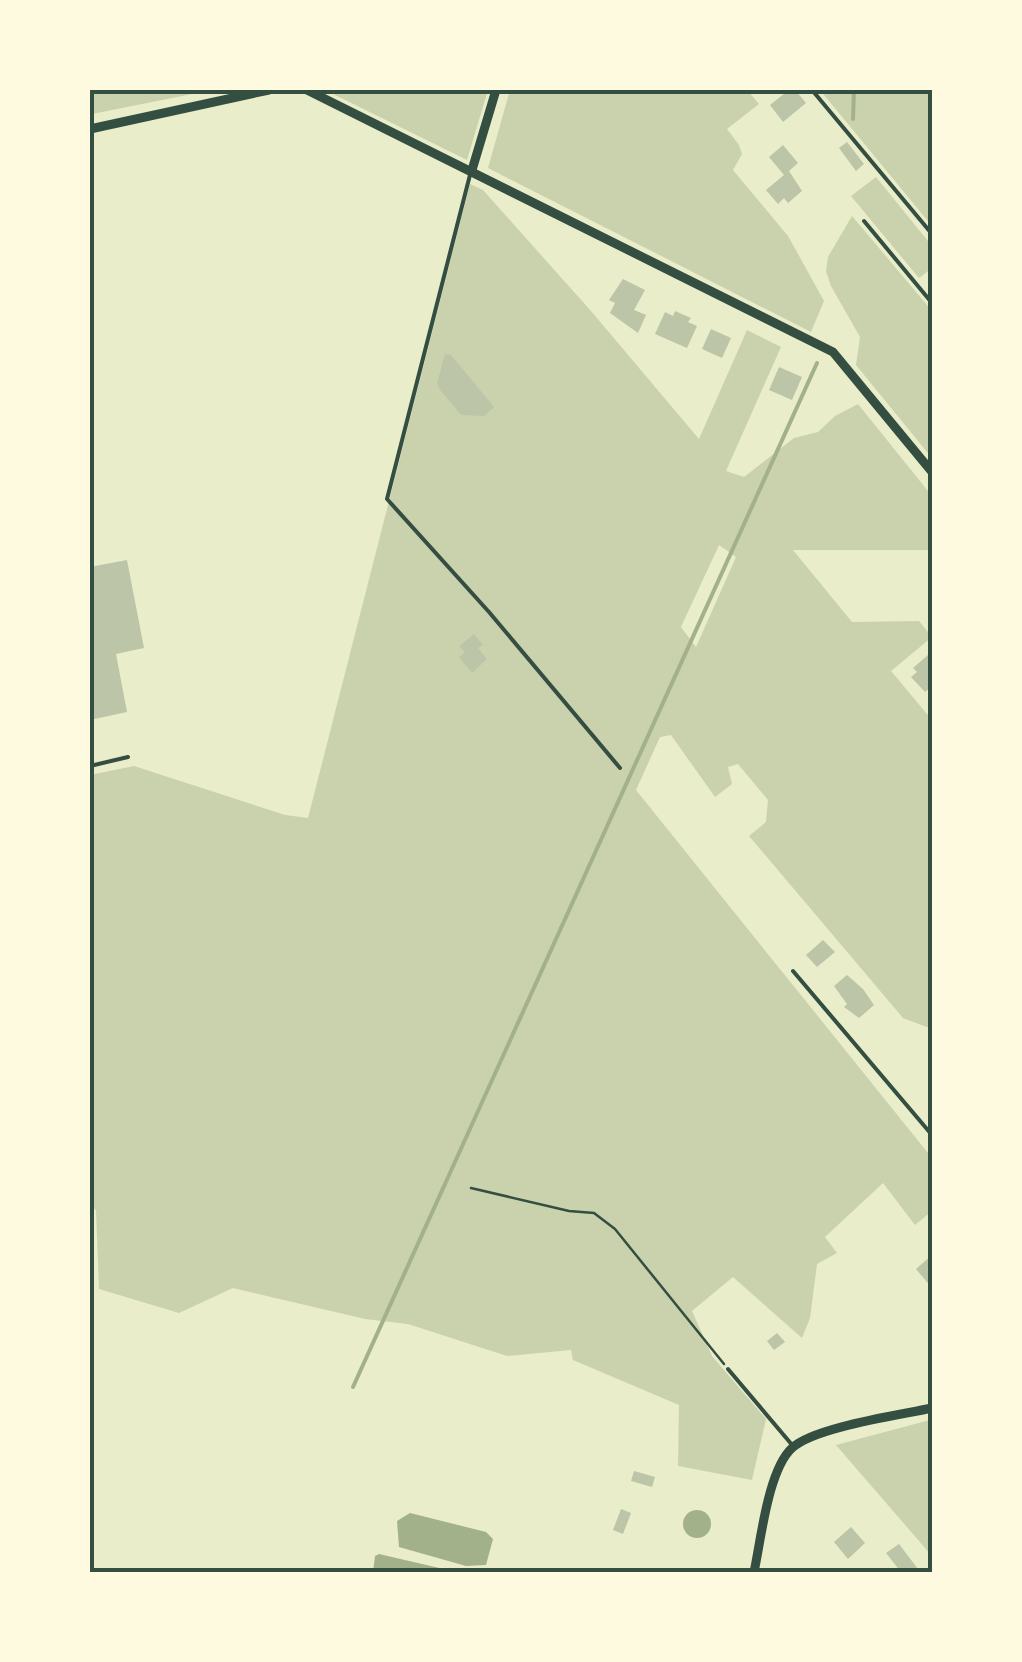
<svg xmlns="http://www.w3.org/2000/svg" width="1022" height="1662" viewBox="0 0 1022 1662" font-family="Raleway,sans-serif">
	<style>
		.green { fill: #cad2ad; fill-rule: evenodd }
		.water { fill: #a3b18a }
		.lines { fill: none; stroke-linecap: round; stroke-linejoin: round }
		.stream { stroke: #a3b18a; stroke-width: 4 }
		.building { fill: #bcc5a7 }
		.path { stroke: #344e41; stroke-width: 2.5 }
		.service { stroke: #344e41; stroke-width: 4 }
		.minor { stroke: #344e41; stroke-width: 9 }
		.neatline { fill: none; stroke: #344e41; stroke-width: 4 }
	</style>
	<rect width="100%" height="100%" fill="#e9edc9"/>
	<g class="green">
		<polygon points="90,90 212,90 92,114"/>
		<polygon points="325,90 488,90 467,160"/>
		<polygon points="510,90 747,90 759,104 727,129 739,145 742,154 733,170 788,236 824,301 811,332 488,168"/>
		<polygon points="820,90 932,90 932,226"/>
		<polygon points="876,177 932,246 932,268 919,278 851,196"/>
		<path d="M470 184 483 190 591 311 699 439 747 330 781 347 726 471 744 477 794 438 818 432 835 416 858 404 932 496V550H793L852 622 919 621 932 637 891 671 932 720V1029L903 1018 749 836 766 822 768 800 738 764 728 767 732 784 715 797 671 735 660 737 636 790 932 1158V1211L915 1225 883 1183 825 1237 837 1253 817 1264 810 1318 802 1338 733 1277 692 1311 712 1356 766 1419 752 1480 678 1466 679 1405 573 1360 571 1350 507 1356 408 1324 365 1319 233 1288 179 1313 99 1289 96 1210 90 1205V775L134 766 285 815 308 818ZM719 545 736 557 696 647 681 627Z"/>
		<polygon points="852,216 932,311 932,458 856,365 860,337 831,286 826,271 828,257"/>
		<polygon points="930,1420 932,1423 932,1556 836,1445"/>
	</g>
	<g class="water">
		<circle cx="697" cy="1524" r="14"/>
		<polygon points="410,1513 486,1532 493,1539 486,1565 466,1566 399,1547 397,1521"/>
		<polygon points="379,1554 448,1570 451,1572 373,1572 375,1556"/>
	</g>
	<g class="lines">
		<g class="stream">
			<polyline points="853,119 854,90"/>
			<polyline points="353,1387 817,363"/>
		</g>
	</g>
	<g class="building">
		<polygon points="789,90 795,90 806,103 783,122 770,105"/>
		<polygon points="847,142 864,164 856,171 839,148"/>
		<polygon points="783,145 798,163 789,171 802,191 788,203 784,198 778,204 766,190 784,175 769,157"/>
		<polygon points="623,279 645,290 634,310 646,315 638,333 610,313 615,303 609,300"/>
		<polygon points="675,311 691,318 688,322 697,326 687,348 655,334 665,312 673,316"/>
		<polygon points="711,329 731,338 722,358 702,349"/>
		<polygon points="445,354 451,355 494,407 484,416 461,415 440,390 437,383"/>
		<polygon points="779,367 802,377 792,400 769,390"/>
		<polygon points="127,560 144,648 116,654 127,712 90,720 90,567"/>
		<polygon points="474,634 483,645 478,648 487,659 472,673 459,657 465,652 459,646"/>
		<polygon points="928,655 932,658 932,686 925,692 911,677 917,672 913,668"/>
		<polygon points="823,940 835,952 817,967 806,955"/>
		<polygon points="847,975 863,989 874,1005 859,1018 844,1007 847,1004 834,986"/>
		<polygon points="932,1255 932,1288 916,1269"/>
		<polygon points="777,1333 785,1342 774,1350 767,1341"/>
		<polygon points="634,1471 655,1477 652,1487 631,1481"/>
		<polygon points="621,1509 631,1513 623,1534 613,1530"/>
		<polygon points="851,1527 865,1543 848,1559 834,1542"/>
		<polygon points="899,1544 918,1569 914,1572 901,1572 886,1553"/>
	</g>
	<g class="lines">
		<polyline class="path" points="471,1188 569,1211 594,1213 615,1229 724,1364"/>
		<g class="service">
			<polyline points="812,90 932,234"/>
			<polyline points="471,171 387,499 489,612 620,768"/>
			<polyline points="864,221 932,303"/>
			<polyline points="90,766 128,757"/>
			<polyline points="793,971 932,1135"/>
			<polyline points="728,1369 793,1446"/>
		</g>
		<g class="minor">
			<polyline points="307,90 833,352 932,472"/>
			<polyline points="90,129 269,90"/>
			<polyline points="472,170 496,90"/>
			<path d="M754 1572C761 1540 768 1470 792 1448 814 1427 900 1415 932 1408"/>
		</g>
	</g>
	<rect width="1022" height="1662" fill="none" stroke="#fefae0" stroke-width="185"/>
	<rect x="92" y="92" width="838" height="1478" class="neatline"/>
</svg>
